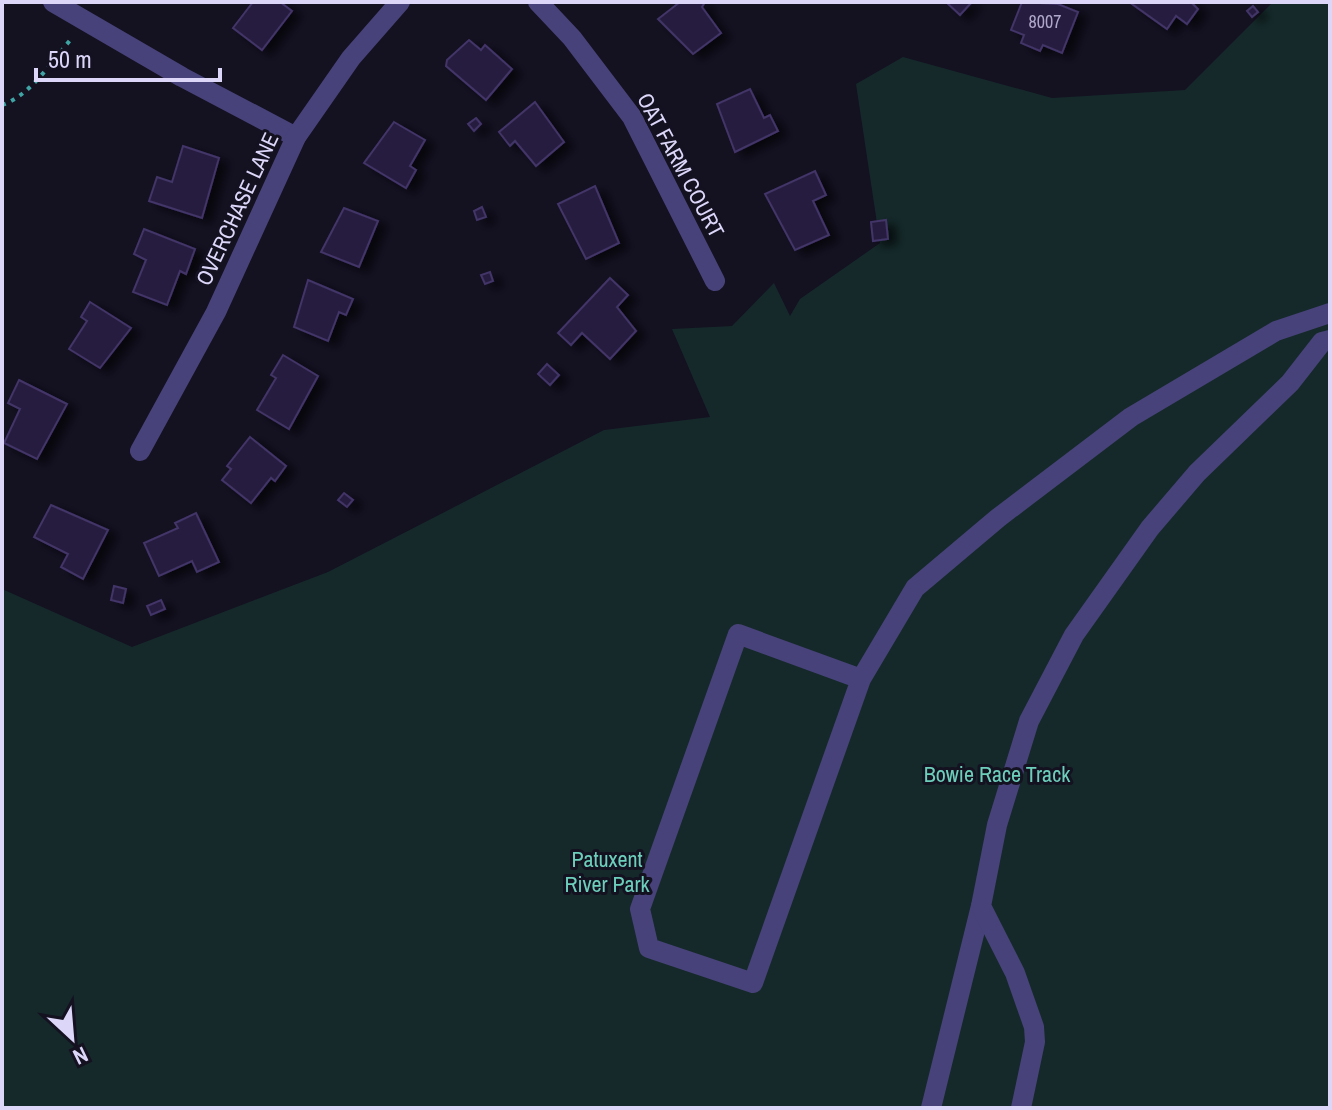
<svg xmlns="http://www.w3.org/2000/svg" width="1332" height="1110" viewBox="0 0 1332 1110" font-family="'Archivo Narrow',sans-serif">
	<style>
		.green { fill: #15292a }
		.building { fill: #281f3f; stroke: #423468; stroke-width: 2; filter: url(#shadow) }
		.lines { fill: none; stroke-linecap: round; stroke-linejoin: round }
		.path { stroke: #3fa4a4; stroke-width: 4; stroke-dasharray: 4 6; stroke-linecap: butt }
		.minor { stroke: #474279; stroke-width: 20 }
		.labels { text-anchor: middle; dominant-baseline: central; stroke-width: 6; stroke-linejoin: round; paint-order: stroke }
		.number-label { font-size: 18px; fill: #afa8ca }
		.street-label { font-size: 22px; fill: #dcd6f9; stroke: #141121 }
		.park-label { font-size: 22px; fill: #6ccfbc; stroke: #141121 }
	</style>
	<defs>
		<filter id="shadow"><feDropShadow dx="9" dy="5" stdDeviation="4" flood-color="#0009"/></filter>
	</defs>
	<rect width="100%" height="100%" fill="#141121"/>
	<polygon class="green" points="1273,2 1330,2 1330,1108 2,1108 2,589 132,647 328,572 604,430 710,417 672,329 732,326 774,283 790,316 800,299 880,243 856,84 903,57 1052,98 1185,90"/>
	<g class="building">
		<polygon points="253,2 280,2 292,11 262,50 233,28"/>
		<polygon points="680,2 705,2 702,7 721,33 693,54 658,19"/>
		<polygon points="946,2 972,2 960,15"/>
		<polygon points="1022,2 1058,4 1078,12 1062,53 1043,45 1040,51 1021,43 1024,35 1011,30"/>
		<polygon points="1134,2 1191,2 1198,9 1187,24 1176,16 1167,29 1132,4"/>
		<polygon points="1253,6 1258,12 1252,17 1247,11"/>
		<polygon points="469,40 481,50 485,45 512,69 486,100 446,66 447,60"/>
		<polygon points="750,89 764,118 770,115 778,131 735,152 717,104"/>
		<polygon points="535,102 564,142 536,166 515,141 510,146 499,132"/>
		<polygon points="476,118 481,124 474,131 468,124"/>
		<polygon points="394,122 425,140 410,166 416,170 406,188 364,163"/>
		<polygon points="183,146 219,158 202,218 149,201 157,177 172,182"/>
		<polygon points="815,171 826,195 813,201 829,235 795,250 765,194"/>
		<polygon points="595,186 619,243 586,259 558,204"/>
		<polygon points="482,207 486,217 477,220 474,211"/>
		<polygon points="344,208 378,221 359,267 321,252"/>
		<polygon points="886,220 888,239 873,241 871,222"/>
		<polygon points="144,229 195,249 186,274 180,271 167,305 133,292 146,260 134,254"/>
		<polygon points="490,272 493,281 485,284 481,275"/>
		<polygon points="610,278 628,295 617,307 636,331 610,359 582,333 571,345 558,333"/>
		<polygon points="308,280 353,299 346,315 339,312 328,341 294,327"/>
		<polygon points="90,302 131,328 100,368 69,349 87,321 81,317"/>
		<polygon points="283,355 318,376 289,429 257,410 276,378 271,375"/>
		<polygon points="547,364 559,375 550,385 538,374"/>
		<polygon points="19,380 67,404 37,459 4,443 20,409 8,403"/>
		<polygon points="250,437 286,466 275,481 271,478 251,503 222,480 231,469 227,466"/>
		<polygon points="344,493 353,500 347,507 338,500"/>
		<polygon points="51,505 108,530 83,579 61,567 68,554 34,537"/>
		<polygon points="196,513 219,562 197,572 192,561 159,576 144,543 178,528 175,523"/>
		<polygon points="114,586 126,589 123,603 111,600"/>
		<polygon points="161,600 165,609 151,615 147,606"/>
	</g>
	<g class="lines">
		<path class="path" d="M2 105C30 96 53 60 72 38"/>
		<g class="minor">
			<polyline points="53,2 182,77 296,137"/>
			<polyline points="538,2 572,38 632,117 715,281"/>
			<polyline points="140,451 216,312 296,137 351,58 400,2"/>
			<polyline points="861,679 738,634 640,909 649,948 753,983 861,679 915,588 998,518 1131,417 1276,331 1330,313"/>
			<polyline points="931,1108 981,906"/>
			<polyline points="1021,1108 1035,1042 1034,1027 1015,973 981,906 997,825 1029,721 1074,635 1150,528 1197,473 1290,383 1322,342 1330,340"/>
		</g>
	</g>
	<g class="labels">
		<g class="number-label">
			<text x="1045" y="21">8007</text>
		</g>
		<g class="street-label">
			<text transform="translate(681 165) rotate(62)">OAT FARM COURT</text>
			<text transform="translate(237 209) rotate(-65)">OVERCHASE LANE</text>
		</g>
		<g class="park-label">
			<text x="997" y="774">Bowie Race Track</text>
			<text x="607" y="859">Patuxent<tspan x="607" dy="25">River Park</tspan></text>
		</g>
	</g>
	<rect width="1332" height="1110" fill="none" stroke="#dcd6f9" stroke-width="8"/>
	<g transform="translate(72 1038) rotate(154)" stroke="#141121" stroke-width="6" paint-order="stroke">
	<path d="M0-6L14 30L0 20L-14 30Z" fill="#dcd6f9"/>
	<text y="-12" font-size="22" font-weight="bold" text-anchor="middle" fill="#dcd6f9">N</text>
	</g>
	<path d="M36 68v12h184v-12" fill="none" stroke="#dcd6f9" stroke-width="4"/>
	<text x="48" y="68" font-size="24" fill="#dcd6f9" stroke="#141121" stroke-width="6" paint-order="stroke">50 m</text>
</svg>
